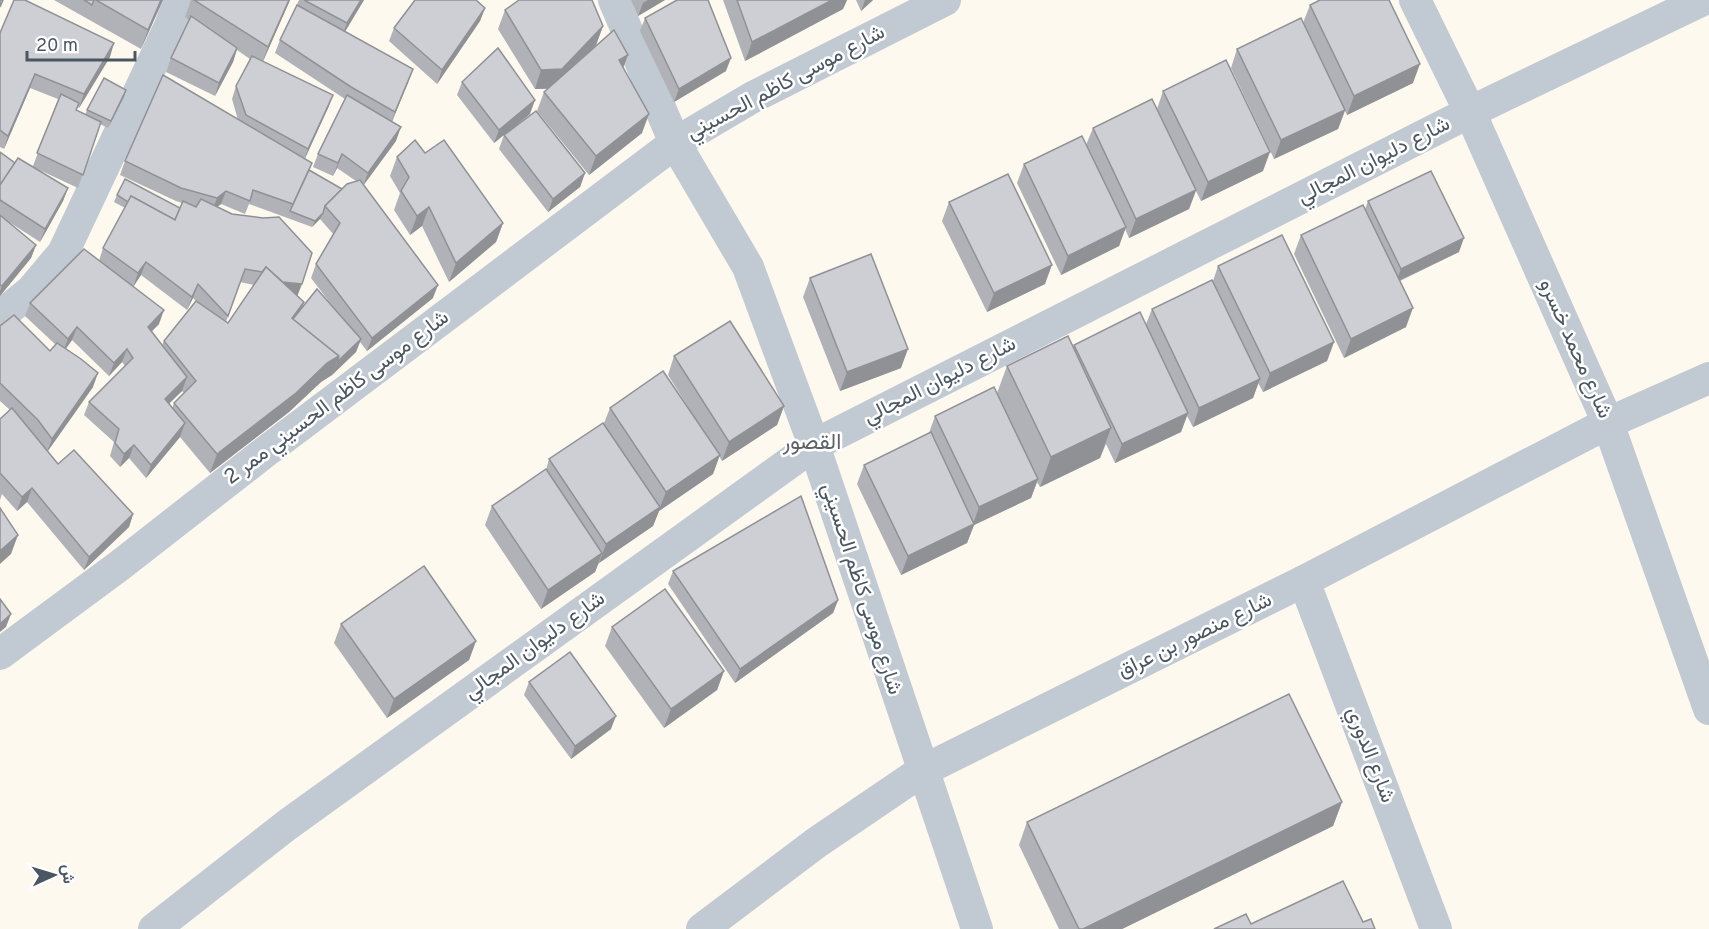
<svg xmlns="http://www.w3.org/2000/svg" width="1709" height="929" viewBox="0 0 1709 929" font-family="Overpass,Vazirmatn,sans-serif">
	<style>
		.commercial { fill: #fdf9ef }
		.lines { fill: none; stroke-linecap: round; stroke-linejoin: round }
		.street { stroke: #c1cad2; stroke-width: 32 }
		.wall { fill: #b0b2b7; fill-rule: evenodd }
		.shaded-wall { fill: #909195 }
		.building { fill: #cdcfd5; stroke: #909195; stroke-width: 1.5 }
		.labels { text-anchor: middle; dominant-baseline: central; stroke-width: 5; stroke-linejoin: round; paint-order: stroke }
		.street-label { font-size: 21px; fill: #4a5661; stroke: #fff }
		.neighbourhood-label { font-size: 22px; fill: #5f6368; stroke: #fff }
	</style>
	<rect width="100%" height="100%" fill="#f5f3f3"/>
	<rect class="commercial" x="0" y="0" width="1709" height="929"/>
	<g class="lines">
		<g class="street">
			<polyline points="614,0 675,143 748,267 814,445 977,929"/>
			<polyline points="1415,0 1470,112 1608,423 1709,709"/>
			<polyline points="0,316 31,291 63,253 170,26 180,0"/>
			<polyline points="1304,581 1436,929"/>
			<polyline points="0,654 119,566 265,452 675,143 753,97 945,0"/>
			<polyline points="154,929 287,825 814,445 1470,112 1703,0"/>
			<polyline points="702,929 816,843 922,771 1304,581 1608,423 1709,378"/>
		</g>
	</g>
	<g class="wall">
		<polygon points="54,0 163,0 141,49"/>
		<path d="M191 0H290L263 61 333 95 328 108 305 159 312 163 309 170 342 189 356 181 337 168 333 176 313 167 318 154 345 99 275 53 280 40 299 0H364L345 32 413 69 392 122 396 141 363 185 433 298 367 351 360 342 356 352 332 375 321 382 289 412 210 473 180 437 146 478 129 458 120 467 110 456 114 442 84 415 89 402 125 366 122 362 109 376 72 340 66 349 93 387 48 451 58 464 133 514 129 527 84 570 27 502 17 511 2 494 0 500V419L10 410 0 401V326L50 351 56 345 25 316 30 303 99 261 103 248 125 208 114 202 117 195 180 208 182 203 176 201 120 175 125 161 238 120 232 99 236 86 250 59 237 50 233 62 215 96 166 72 171 58 189 20 185 17ZM221 204 245 214 249 204 312 227 320 219 334 235 316 264 311 278 337 312 302 307 304 302 298 296 217 207ZM114 273 133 287 141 275 187 310 193 298 196 301 164 341 162 345 152 331 159 324ZM240 282 254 285 228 323 226 322ZM182 391 184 393 174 403 172 408 169 404Z"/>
		<polygon points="631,0 665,0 638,16"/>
		<polygon points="723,0 847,0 843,9 745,61"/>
		<polygon points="856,0 873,0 861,11"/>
		<polygon points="1310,5 1413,83 1347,115 1345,111 1338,129 1274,159 1231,68 1237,49 1303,23"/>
		<polygon points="485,8 480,21 437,84 389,41 394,28"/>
		<polygon points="505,10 603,26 596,45 623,68 642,133 589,175 537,111 544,92 548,89 535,89 498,29"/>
		<polygon points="645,18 726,71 674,102 640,31"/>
		<polygon points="0,33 110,57 79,108 78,107 76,111 85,115 87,110 126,90 108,128 100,124 78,188 35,168 68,188 63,201 40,242 6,220 36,245 31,258 0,296 0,152 15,163 33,166 58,99 30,88 4,149 0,147"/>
		<polygon points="462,82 530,114 494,143 457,95"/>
		<polygon points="1163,91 1263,171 1201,201 1196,191 1189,209 1129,238 1125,229 1119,246 1061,275 1017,183 1024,164 1086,145 1093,128 1157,109"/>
		<polygon points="504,135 585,173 580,187 548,212 499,149"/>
		<polygon points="425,153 503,223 496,242 449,282 422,226 410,235 394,210 400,193 390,176 397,157"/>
		<polygon points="1368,201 1459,252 1400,281 1406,327 1344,358 1294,254 1301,235 1365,209"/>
		<polygon points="949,202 1045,284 987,312 942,221"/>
		<polygon points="1218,266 1334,342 1327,361 1263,392 1258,383 1253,398 1193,427 1187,416 1181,432 1115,463 1106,444 1100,458 1040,487 1037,482 1031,498 974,525 967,543 901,575 857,484 864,465 929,433 935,416 997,393 1007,366 1073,348 1074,345 1146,324 1152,309 1213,281"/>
		<polygon points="810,278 901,368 840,391 803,297"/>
		<polygon points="674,356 784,406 777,425 722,461 719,456 713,474 659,511 653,526 599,563 595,572 541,609 485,525 492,506 546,470 549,459 604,423 610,408 693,415 668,375"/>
		<polygon points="673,571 838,600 833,613 735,683 668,584"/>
		<polygon points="341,624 476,641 469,660 387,718 334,643"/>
		<polygon points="612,627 724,671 717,690 664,728 605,646"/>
		<polygon points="529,682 611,729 571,759 524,695"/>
		<polygon points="1342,802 1333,826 1122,929 1059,929 1019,845 1027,822"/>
	</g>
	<g class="shaded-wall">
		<polygon points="161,0 163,0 141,49 148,30"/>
		<polygon points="289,0 290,0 261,66 268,47"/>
		<polygon points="361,0 364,0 342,36 347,23"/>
		<polygon points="648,0 665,0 638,16 643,3"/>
		<polygon points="832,0 847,0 843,9 745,61 752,42"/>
		<polygon points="865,0 873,0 861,11"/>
		<polygon points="485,8 480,21 437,84 442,70"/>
		<polygon points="603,26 596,45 555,88 535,89 541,70"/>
		<polygon points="114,43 110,57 79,108 84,94"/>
		<polygon points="237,48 233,62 215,96 219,83"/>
		<polygon points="628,55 621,74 619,60"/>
		<polygon points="731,58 726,71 674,102 679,89"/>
		<polygon points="1420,64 1413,83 1347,115 1354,96"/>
		<polygon points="413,69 408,83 390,126 395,112"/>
		<polygon points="35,74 30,88 4,149 8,136"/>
		<polygon points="126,90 124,97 108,128 111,121"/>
		<polygon points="333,95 328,108 303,162 308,149"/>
		<polygon points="535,100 530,114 494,143 499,130"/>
		<polygon points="1345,110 1338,129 1274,159 1281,140"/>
		<polygon points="649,114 642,133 589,175 596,156"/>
		<polygon points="401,127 396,141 363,186 368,173"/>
		<polygon points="1270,152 1263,171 1201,201 1208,182"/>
		<polygon points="342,154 337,168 333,176 338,163"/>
		<polygon points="585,173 580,187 548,212 553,199"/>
		<polygon points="68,188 63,201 40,242 45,229"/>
		<polygon points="1196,190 1189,209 1129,238 1136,219"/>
		<polygon points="226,191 221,204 212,211 217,198"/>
		<polygon points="429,207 422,226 410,235 417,216"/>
		<polygon points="323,213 320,219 312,227 315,221"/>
		<polygon points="503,223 496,242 449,282 456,263"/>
		<polygon points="1126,227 1119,246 1061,275 1068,256"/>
		<polygon points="1464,238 1459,252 1396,282 1401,269"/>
		<polygon points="36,245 31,258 0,296 0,291 2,286"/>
		<polygon points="146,262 141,275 133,287 138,273"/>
		<polygon points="1052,265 1045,284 987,312 994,293"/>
		<polygon points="274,282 302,284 297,297"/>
		<polygon points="198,284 193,298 187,310 192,297"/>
		<polygon points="438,285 433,298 367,351 372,338"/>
		<polygon points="304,302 298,321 292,318"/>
		<polygon points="1413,308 1406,327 1344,358 1351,339"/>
		<polygon points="164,310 159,324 143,340 148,327"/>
		<polygon points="77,327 72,340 63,352 68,339"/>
		<polygon points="361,339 356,352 332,375 337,362"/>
		<polygon points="1334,342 1327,361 1263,392 1270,373"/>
		<polygon points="127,349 122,362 109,376 114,363"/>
		<polygon points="908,349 901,368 840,391 847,372"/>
		<polygon points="339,356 332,375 321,382 289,412 210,473 217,454 327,363"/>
		<polygon points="98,373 93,387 47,452 52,439"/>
		<polygon points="187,377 182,391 160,412 165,399"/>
		<polygon points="1260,379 1253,398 1193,427 1199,408"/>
		<polygon points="784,406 777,425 722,461 729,442"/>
		<polygon points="1188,413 1181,432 1115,463 1122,444"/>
		<polygon points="185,423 180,437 146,478 151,465"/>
		<polygon points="1111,428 1100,458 1040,487 1051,457"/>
		<polygon points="134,445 129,458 120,467 124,454"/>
		<polygon points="720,455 713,474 659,511 653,526 599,563 606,544 660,507 666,492"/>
		<polygon points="1038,479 1031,498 974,525 967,543 901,575 908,556 973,524 979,507"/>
		<polygon points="32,488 27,502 17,511 22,497"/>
		<polygon points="133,514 129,527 84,570 89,557"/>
		<polygon points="18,535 11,554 0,564 0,551"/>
		<polygon points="602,553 595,572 541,609 548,590"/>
		<polygon points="838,600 833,613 735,683 740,669"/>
		<polygon points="11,614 6,627 0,632 0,624"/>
		<polygon points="476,641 469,660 387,718 394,699"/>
		<polygon points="724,671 717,690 664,728 671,709"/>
		<polygon points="616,716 611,729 571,759 575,746"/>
		<polygon points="1342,802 1333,826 1122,929 1083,929"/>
	</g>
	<g class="building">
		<polygon points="0,0 3,0 0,7"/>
		<polygon points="14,0 25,0 114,43 84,94 35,74 8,136 0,130 0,33"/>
		<polygon points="84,0 94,0 92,5"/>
		<polygon points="96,0 161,0 148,30"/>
		<polygon points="194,0 289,0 268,47"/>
		<polygon points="304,0 361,0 347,23"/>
		<polygon points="415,0 476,0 485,8 442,70 394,28"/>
		<polygon points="519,0 592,0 603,26 562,69 541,70 505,10"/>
		<polygon points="677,0 708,0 731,58 679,89 645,18"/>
		<polygon points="737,0 832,0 752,42"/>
		<polygon points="1320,0 1389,0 1420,64 1354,96 1310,5"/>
		<polygon points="297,5 413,69 395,112 351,87 280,40"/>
		<polygon points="191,16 237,48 219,83 171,58"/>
		<polygon points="1301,18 1345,110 1281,140 1237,49"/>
		<polygon points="614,30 628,55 619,60 649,114 596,156 544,92"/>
		<polygon points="498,48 535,100 499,130 462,82"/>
		<polygon points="252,56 333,95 308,149 246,115 236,86"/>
		<polygon points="1226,60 1270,152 1208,182 1163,91"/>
		<polygon points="163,75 312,163 293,204 253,190 250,201 226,191 217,198 181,188 125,161"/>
		<polygon points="104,78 126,90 111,121 87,110"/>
		<polygon points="61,94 79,103 76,110 101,122 83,175 37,153"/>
		<polygon points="347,95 401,127 368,173 342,154 338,163 318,154"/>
		<polygon points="1152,99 1196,190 1136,219 1093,128"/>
		<polygon points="536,111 585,173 553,199 504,135"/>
		<polygon points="1082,136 1126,227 1068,256 1024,164"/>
		<polygon points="415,140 425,153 444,140 503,223 456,263 429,207 417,216 401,191 409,177 397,157"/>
		<polygon points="0,152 15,163 0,185"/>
		<polygon points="18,158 68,188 45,229 0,200 0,185"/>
		<polygon points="309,170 342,189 325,206 323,213 315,221 290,211"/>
		<polygon points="1431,171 1464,238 1401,269 1368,201"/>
		<polygon points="1008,174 1052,265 994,293 949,202"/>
		<polygon points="125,179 180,208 175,220 131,196 128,202 117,195"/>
		<polygon points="360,180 438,285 372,338 316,264 340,223 325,206 347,184"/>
		<polygon points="131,196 175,220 183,201 196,207 201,199 232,214 263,218 279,217 312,253 302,284 283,282 266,267 262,272 245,269 228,316 198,284 192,297 146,262 138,273 103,248"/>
		<polygon points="1363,205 1413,308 1351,339 1301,235"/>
		<polygon points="0,215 36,245 2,286 0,285"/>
		<polygon points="1282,235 1334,342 1270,373 1218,266"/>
		<polygon points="84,249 164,310 148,327 187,377 165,399 185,423 151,465 134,445 124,454 115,443 119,429 89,402 133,358 127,349 114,363 77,327 68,339 30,303"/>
		<polygon points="871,254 908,349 847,372 810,278"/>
		<polygon points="266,267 304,302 292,318 339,356 327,363 296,393 217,454 174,403 196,381 164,341 196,301 228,323"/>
		<polygon points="1212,280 1260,379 1199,408 1152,309"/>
		<polygon points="317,289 361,339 337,362 339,356 293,319"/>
		<polygon points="1140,312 1188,413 1122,444 1074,345"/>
		<polygon points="14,315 50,351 57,343 81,359 98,373 52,439 38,420 0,383 0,326"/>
		<polygon points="730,321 784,406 729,442 674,356"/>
		<polygon points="1068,336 1111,428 1051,457 1007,366"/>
		<polygon points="663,371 720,455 666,492 610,408"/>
		<polygon points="994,387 1038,479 979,507 935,416"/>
		<polygon points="12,408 58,464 74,450 133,514 89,557 32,488 22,497 0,473 0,419"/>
		<polygon points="603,423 660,507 606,544 549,459"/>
		<polygon points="931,432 974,524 908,556 864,465"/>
		<polygon points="546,469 602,553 548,590 492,506"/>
		<polygon points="801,496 838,600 740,669 673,571"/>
		<polygon points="0,508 18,535 0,551"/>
		<polygon points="424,566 476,641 394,699 341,624"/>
		<polygon points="665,589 724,671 671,709 612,627"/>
		<polygon points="0,599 11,614 0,624"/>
		<polygon points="570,652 616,716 575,746 529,682"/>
		<polygon points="1289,694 1342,802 1083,929 1079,929 1027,822"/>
		<polygon points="1343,881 1363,922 1371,919 1375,929 1214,929 1246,914 1251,924"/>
	</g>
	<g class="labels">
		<g class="street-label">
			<text transform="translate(786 83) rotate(-28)">شارع موسى كاظم الحسيني</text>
			<text transform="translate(1374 161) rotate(-27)">شارع دليوان المجالي</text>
			<text transform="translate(1575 349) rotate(66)">شارع محمد خسرو</text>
			<text transform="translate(940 381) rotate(-27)">شارع دليوان المجالي</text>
			<text transform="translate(337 398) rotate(-37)">شارع موسى كاظم الحسيني ممر 2</text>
			<text transform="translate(861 589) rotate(72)">شارع موسى كاظم الحسيني</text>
			<text transform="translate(1195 636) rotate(-26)">شارع منصور بن عراق</text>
			<text transform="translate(535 646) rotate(-36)">شارع دليوان المجالي</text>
			<text transform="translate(1370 755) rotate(69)">شارع الدوري</text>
		</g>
		<g class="neighbourhood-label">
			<text x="812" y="443">القصور</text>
		</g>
	</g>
	<g transform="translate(54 875) rotate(86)" stroke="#ffffff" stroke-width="4.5" paint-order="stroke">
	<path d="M0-4.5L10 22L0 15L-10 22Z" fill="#4a5661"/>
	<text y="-9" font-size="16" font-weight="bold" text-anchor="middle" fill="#4a5661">ش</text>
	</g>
	<path d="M27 51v9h108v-9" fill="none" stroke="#4a5661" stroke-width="3"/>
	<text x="36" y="51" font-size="18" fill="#4a5661" stroke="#ffffff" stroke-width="4.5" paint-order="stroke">20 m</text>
</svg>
